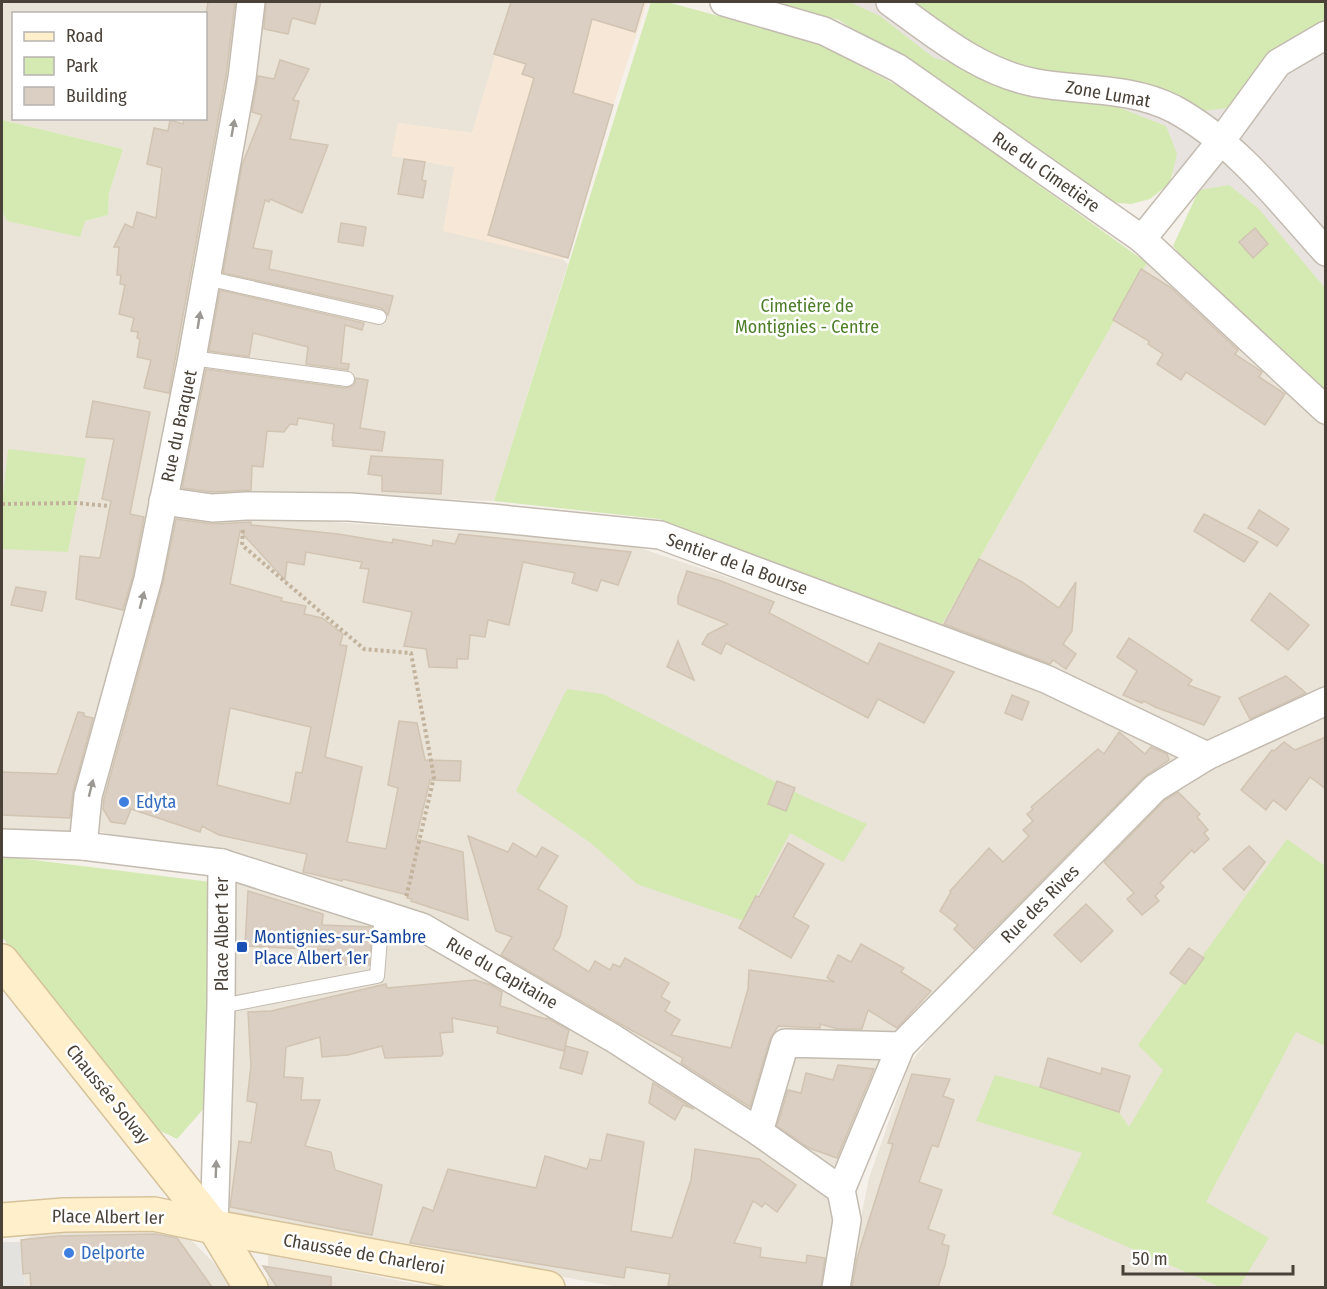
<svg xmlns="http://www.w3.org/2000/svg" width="1327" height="1289" viewBox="0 0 1327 1289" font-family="'Fira Sans Condensed',sans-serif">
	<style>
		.residential { fill: #e9e3d8; fill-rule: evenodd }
		.commercial { fill: #f7e7d6 }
		.industrial { fill: #e8e3df }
		.green { fill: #d5eab3 }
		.parking { fill: #e4e2df }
		.building { fill: #dacfc2; stroke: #d2c4b2; stroke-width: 1.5; fill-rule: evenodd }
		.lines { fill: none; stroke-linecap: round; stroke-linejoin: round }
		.service-casing { stroke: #c4bbb0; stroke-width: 16 }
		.minor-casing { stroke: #c4bbb0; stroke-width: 30 }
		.secondary-casing { stroke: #d6c29a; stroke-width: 36 }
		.path { stroke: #c3b39d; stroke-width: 4; stroke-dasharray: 3 3; stroke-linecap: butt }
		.service { stroke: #fff; stroke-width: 14 }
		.minor { stroke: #fff; stroke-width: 27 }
		.secondary { stroke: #ffefcb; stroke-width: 33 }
		.oneway { fill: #9b9792 }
		.shop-dot { fill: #3f7fe0; stroke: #fff; stroke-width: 2 }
		.transit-dot { fill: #1a4fb4; stroke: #fff; stroke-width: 2 }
		.labels { text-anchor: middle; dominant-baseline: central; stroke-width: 5; stroke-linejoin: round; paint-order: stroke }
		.street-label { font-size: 18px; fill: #4a4238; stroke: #fff }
		.park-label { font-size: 18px; fill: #4f7e29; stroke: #fff }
		.shop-label { font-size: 18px; fill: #366cbe; stroke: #fff; text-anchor: start }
		.transit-label { font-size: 18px; fill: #164399; stroke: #fff; text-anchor: start }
	</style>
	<rect width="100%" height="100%" fill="#f5f1ea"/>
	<g class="residential">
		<path d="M2 2H239L217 142 207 271 78 835 2 831V212L7 221H85L108 215 109 193 123 149 2 120ZM14 14H206V118H14Z"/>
		<polygon points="257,2 577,2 559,60 534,67 495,56 472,133 398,123 392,156 454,167 568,264 494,501 420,498 181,499 177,492"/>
		<polygon points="1147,263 1294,395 1325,417 1325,699 1212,754 940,628"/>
		<polygon points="170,508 277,518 454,531 610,538 969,658 1182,753 1325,710 1325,1287 847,1287 869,1178 909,1064 932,1036 890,1070 858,1190 674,1068 387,905 310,875 170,850 94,830"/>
		<polygon points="231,879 463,951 829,1192 837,1237 827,1287 625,1288 222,1217"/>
		<polygon points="182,1231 238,1287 25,1287 21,1240 38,1233"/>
		<polygon points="268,1255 432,1287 268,1288"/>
	</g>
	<polygon class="commercial" points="577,2 647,2 563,260 443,231 454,167 391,156 398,123 472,133 495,56 534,67 559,60"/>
	<polygon class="industrial" points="837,2 1325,2 1325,352 1199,190 1186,184 1154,159 1116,184"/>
	<g class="green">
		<polygon points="651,2 667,2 818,43 911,93 1147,263 940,628 659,519 494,501"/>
		<polygon points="771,2 850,2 880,16 934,58 1123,109 1166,126 1177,154 1170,183 1150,199 1131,204 1108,202 983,114 839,20"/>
		<polygon points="904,2 1325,2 1326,17 1234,107 1203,111 1012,68"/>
		<polygon points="2,120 123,149 109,193 108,215 85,221 80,237 7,221 2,212"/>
		<polygon points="1229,185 1258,208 1325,288 1325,393 1244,334 1173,246 1199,190"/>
		<polygon points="8,449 86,458 68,552 2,549 2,505"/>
		<polygon points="567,689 603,694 805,797 867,824 843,862 790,833 744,921 637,884 592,844 516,791"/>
		<polygon points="1287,839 1325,866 1325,1046 1296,1032 1206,1202 1269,1238 1239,1287 1218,1286 1052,1214 1082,1153 976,1121 995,1075 1040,1087 1119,1112 1129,1127 1163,1070 1138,1045"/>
		<polygon points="2,856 211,882 206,1036 206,1106 177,1139 146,1124 2,937"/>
	</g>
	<polygon class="parking" points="2,1242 21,1242 25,1287 2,1287"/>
	<g class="building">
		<polygon points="208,2 235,2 226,76 169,393 144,388 151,360 137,357 140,339 137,338 138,332 131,331 134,318 119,314 125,285 120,284 121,275 117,275 119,247 114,247 125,224 133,228 137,212 156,218 162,168 147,164 154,128 168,131 170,120 183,124 184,118 206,118 206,15"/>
		<polygon points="266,2 321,2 315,24 292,18 288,34 264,29"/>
		<polygon points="511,2 644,2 635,32 592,19 573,93 613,105 568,258 488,235 534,78 522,74 526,64 494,54"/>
		<polygon points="280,60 309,69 293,100 299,101 290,139 328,145 302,213 270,199 269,202 265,200 253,248 272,251 269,269 393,296 388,315 381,308 223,273 242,165 262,115 252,112 258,76 274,79"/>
		<polygon points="404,159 425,162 422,180 426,181 423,198 398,194"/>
		<polygon points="341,223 366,227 363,246 338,242"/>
		<polygon points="1255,228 1268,244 1253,258 1239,242"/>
		<polygon points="1141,269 1170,287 1238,350 1235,354 1262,372 1259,377 1285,394 1265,425 1186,372 1181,380 1157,364 1163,354 1148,344 1149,341 1113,320"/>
		<polygon points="220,290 364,323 362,330 345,325 341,363 349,364 348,370 306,364 308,347 253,333 249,357 209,351"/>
		<polygon points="206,369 346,388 354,385 356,378 368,380 360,428 385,432 382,451 333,446 333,440 332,440 334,424 298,418 297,425 290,424 284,432 267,431 263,467 252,466 251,490 213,492 182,488"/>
		<polygon points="93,401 150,412 130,514 144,517 133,575 123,610 76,599 80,556 100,558 111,501 102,499 114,439 86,437"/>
		<polygon points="371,456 443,460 441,494 382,491 382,476 368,474"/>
		<polygon points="1259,510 1289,529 1277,546 1248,528"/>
		<polygon points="1204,514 1258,542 1244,562 1194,531"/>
		<path d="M176 519 213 524 251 522V525L338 534 392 543 393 539 432 546 433 540 455 544 459 534 631 552 618 585 601 580 597 591 572 583 575 573 523 562 509 625 488 620 485 637 470 635 468 659H457V668L429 667 426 649 404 646 412 612 363 602 369 569 360 568 362 562 306 552 304 565 287 562 285 580 240 531 230 584 282 598 281 601 306 606 304 614 322 618 343 634 340 645 347 646 325 757 362 767 347 842 386 849 398 788 388 785 399 721 417 723 425 760 461 761 460 781 430 780 416 839 463 852 468 920 411 901 412 899 407 898 408 895 343 879 342 881 303 872 307 854 219 835 202 826 200 832 131 809 125 824 111 822 103 809 104 799 163 583ZM230 708 311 727 302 773 296 772 290 804 217 785Z"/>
		<polygon points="979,559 1022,582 1059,608 1076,582 1072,631 1063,644 1076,654 1066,669 1053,660 1050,664 944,624"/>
		<polygon points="687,571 721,581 774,602 769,613 868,664 879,643 954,672 924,723 878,699 868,718 726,643 721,654 702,644 708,634 728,624 678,604 678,597"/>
		<polygon points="16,587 46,592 42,611 11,605"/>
		<polygon points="1270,593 1309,625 1288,650 1251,620"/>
		<polygon points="1129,638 1192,680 1188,685 1220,697 1204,725 1155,707 1144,701 1142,703 1123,695 1137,671 1117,657"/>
		<polygon points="678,641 694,680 667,667"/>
		<polygon points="1286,676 1306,693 1250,719 1239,698"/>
		<polygon points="1012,695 1029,702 1022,720 1005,713"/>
		<polygon points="78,712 84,713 84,716 93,718 73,792 70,818 2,815 2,772 57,774"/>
		<polygon points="1119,732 1145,754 1151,747 1167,754 1169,760 1144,777 974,949 954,929 958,925 940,911 951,892 950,891 989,848 1003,862 1029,836 1023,830 1033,821 1027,814 1033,809 1031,807 1098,749 1104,754"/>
		<polygon points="1326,737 1326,789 1310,777 1286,810 1273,800 1266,810 1241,790 1272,750 1274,751 1284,742 1295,750"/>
		<polygon points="777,781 795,788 786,811 768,804"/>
		<polygon points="1178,792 1200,814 1197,817 1208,830 1204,833 1209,839 1194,853 1192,850 1160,883 1164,887 1155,896 1159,901 1142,915 1127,899 1134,893 1104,862 1165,800"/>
		<polygon points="468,836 508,852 513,843 536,857 542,847 558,856 538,889 567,906 560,937 553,949 589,972 595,961 610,970 613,964 620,967 625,958 669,983 661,997 670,1002 665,1011 680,1020 671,1035 731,1048 748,989 749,970 835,982 827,978 838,955 851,962 861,944 904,968 901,972 931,991 897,1028 868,1010 862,1029 838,1029 820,1024 820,1028 778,1026 770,1039 750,1107 681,1063 683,1058 631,1030 501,955 512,937 496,931"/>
		<polygon points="788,843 824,864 793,917 809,926 791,958 739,928 756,896 759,897"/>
		<polygon points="1249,846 1265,862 1244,890 1223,869"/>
		<polygon points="248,891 323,914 322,925 372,927 369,965 327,964 329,950 245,946"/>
		<polygon points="1086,904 1113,931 1081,962 1054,935"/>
		<polygon points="1189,948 1204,958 1185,984 1170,973"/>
		<polygon points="475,980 491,985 502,992 500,1006 546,1019 547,1018 569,1030 564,1051 497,1033 498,1027 452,1018 453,1032 440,1033 443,1054 441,1056 385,1058 382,1046 348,1055 322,1057 320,1037 286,1047 284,1077 303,1078 301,1100 320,1100 305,1146 331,1152 335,1170 382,1185 372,1235 230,1207 239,1141 251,1143 257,1103 247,1101 251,1066 248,1012 271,1011 386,984 387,988"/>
		<polygon points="566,1046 588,1052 582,1074 560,1068"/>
		<polygon points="1048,1058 1101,1074 1102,1068 1130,1076 1119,1112 1040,1087"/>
		<polygon points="838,1065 874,1069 837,1158 809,1148 777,1126 788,1090 801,1093 806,1073 833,1080"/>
		<polygon points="912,1074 950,1079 943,1096 954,1100 938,1147 932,1145 919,1182 942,1190 928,1229 945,1235 942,1244 949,1246 945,1265 938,1287 852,1287 857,1258 893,1144 888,1143"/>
		<polygon points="653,1083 694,1109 683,1105 675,1120 649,1103"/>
		<polygon points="607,1134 644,1142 631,1231 672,1238 691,1180 695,1149 759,1159 796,1185 777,1212 765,1203 762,1207 753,1201 734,1243 761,1248 760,1257 806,1263 807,1255 825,1258 821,1287 680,1287 668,1286 670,1274 626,1267 624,1278 410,1243 423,1207 433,1211 448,1169 536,1188 545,1156 587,1169 590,1159 601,1161"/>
		<polygon points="156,1234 177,1238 212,1287 31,1287 30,1273 23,1274 21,1240 58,1236"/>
		<polygon points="263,1266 331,1277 331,1287 277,1287"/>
	</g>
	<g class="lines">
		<defs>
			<g id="service">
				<polyline points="206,278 379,317"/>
				<polyline points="192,358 347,379"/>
				<polyline points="221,1006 377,976 382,913"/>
			</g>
			<g id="minor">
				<polyline points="724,2 824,31 898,68 1142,239 1326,410"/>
				<path d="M890 2C936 35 979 72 1036 83 1082 91 1131 87 1174 109 1235 142 1280 201 1326 252"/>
				<polyline points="1142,239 1221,141 1278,63 1326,35"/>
				<polyline points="163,501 212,508 246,506 350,507 491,518 660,535 1046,679 1207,756"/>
				<polyline points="2,843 83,846 222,863 422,927 613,1038 759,1132 841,1190 847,1220 836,1288"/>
				<polyline points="83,846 88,796 148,579 192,358 242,78 251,2"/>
				<polyline points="759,1132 785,1043 901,1046"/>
				<polyline points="841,1190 901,1046 1155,788 1207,756 1326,701"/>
				<polyline points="214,1227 221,1006 222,863"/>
			</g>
			<g id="secondary">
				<polyline points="2,961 214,1227 251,1288"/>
				<polyline points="2,1220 64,1215 154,1214 214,1227 548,1288"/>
			</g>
		</defs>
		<use href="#service" class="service-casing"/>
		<use href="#minor" class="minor-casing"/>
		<use href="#secondary" class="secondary-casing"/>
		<g class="path">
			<polyline points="2,504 76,503 110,506"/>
			<polyline points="243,530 242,545 364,649 411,653 434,777 406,898"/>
		</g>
		<use href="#service" class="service"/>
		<use href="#minor" class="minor"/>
		<use href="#secondary" class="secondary"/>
	</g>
	<defs><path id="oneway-solid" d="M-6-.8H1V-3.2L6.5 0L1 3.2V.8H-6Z" transform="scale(1.5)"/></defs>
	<g class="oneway">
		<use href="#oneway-solid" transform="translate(233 128) rotate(-80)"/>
		<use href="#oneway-solid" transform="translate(199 320) rotate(-81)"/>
		<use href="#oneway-solid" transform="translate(142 600) rotate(-75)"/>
		<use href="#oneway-solid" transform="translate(91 788) rotate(-76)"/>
		<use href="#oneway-solid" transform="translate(216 1169) rotate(-88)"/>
	</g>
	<g class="shop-dot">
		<circle cx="124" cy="802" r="6"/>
		<circle cx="69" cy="1253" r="6"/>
	</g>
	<rect class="transit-dot" x="236" y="941" width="12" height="12" rx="3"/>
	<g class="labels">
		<g class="street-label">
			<text transform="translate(1108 94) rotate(10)">Zone Lumat</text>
			<text transform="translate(1046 172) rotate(35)">Rue du Cimetière</text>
			<text transform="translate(179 426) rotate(-78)">Rue du Braquet</text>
			<text transform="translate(737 564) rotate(20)">Sentier de la Bourse</text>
			<text transform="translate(1040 904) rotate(-45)">Rue des Rives</text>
			<text transform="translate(222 934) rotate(-90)">Place Albert 1er</text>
			<text transform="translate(502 973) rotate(30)">Rue du Capitaine</text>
			<text transform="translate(108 1094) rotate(51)">Chaussée Solvay</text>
			<text transform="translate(108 1217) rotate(1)">Place Albert Ier</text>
			<text transform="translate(364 1254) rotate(10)">Chaussée de Charleroi</text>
		</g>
		<g class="park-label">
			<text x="807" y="306">Cimetière de<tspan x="807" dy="21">Montignies - Centre</tspan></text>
		</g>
		<g class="shop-label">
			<text x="136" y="802">Edyta</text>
			<text x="81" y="1253">Delporte</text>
		</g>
		<g class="transit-label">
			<text x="254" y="937">Montignies-sur-Sambre<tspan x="254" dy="21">Place Albert 1er</tspan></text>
		</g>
	</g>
	<rect width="1327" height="1289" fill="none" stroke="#4a4238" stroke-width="6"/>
	<rect x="12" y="12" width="195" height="108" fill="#ffffff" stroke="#b7b3af" stroke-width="1.5"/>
	<rect x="24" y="32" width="30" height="9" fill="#ffefcb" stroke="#b7b3af" stroke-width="1.5"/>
	<text x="66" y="42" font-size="18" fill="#4a4238">Road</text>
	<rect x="24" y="57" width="30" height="18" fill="#d5eab3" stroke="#b7b3af" stroke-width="1.5"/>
	<text x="66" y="72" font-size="18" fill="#4a4238">Park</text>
	<rect x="24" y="87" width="30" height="18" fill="#dacfc2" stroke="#b7b3af" stroke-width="1.5"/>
	<text x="66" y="102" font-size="18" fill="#4a4238">Building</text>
	<path d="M1123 1265v9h170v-9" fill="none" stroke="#4a4238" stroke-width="3"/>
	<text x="1132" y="1265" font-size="18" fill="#4a4238" stroke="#ffffff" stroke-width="4.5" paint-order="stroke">50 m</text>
</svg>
